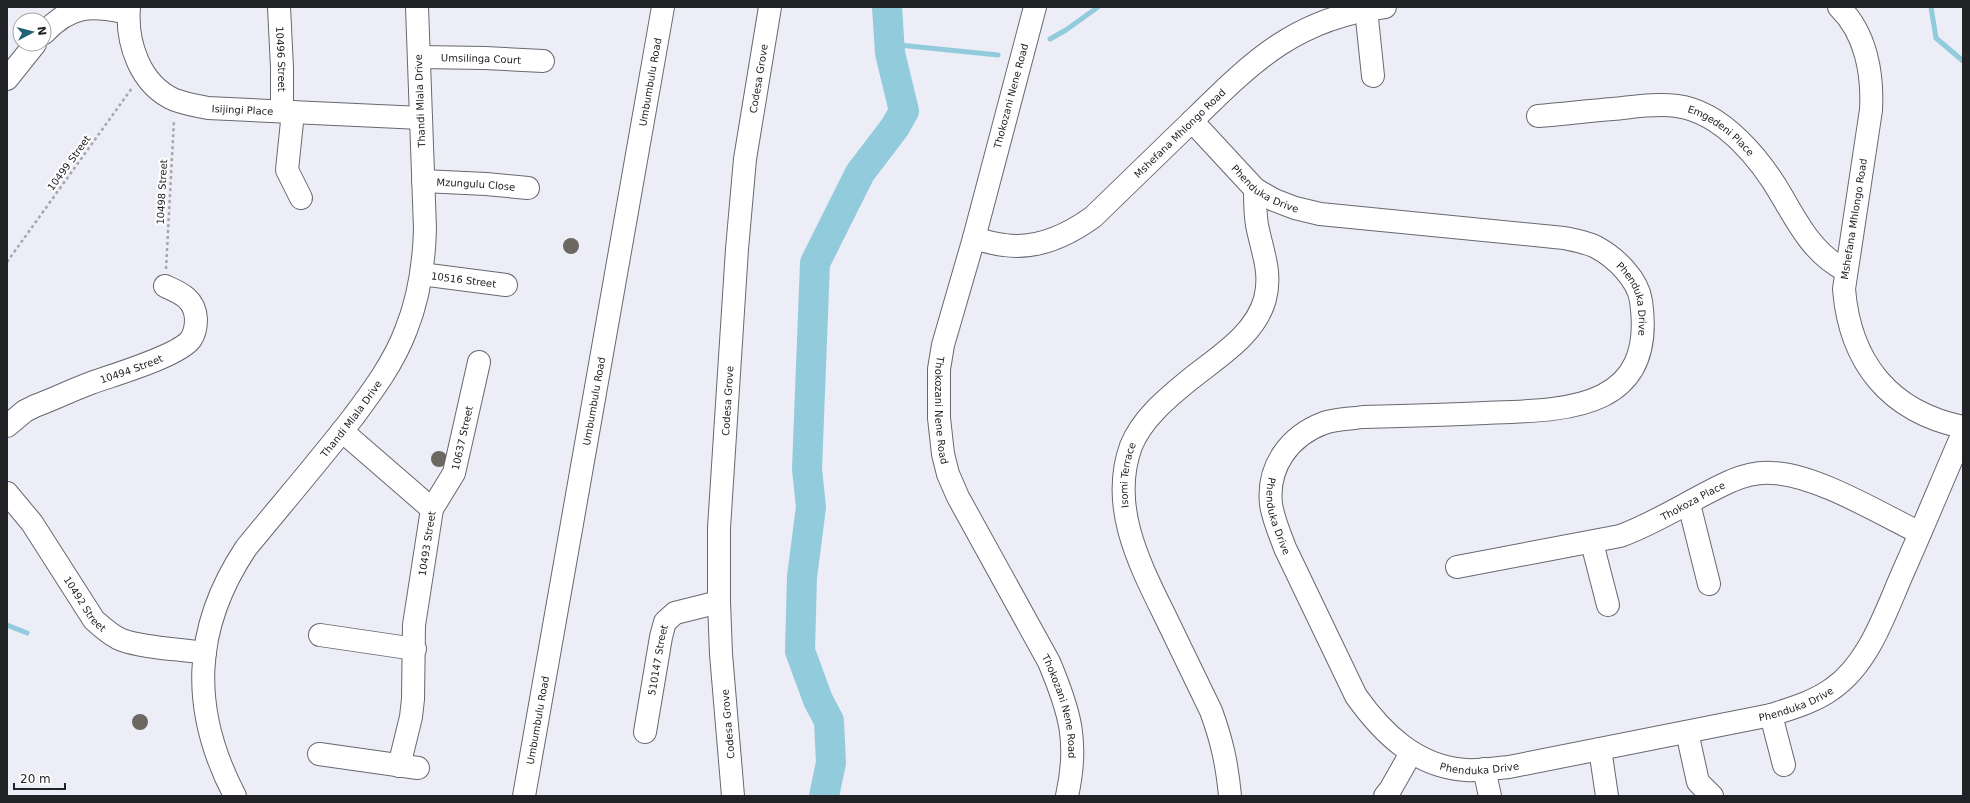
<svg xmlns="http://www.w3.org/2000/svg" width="1970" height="803" viewBox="0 0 1970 803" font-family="'DejaVu Sans',sans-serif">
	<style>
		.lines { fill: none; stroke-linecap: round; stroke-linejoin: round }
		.stream { stroke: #92cbdc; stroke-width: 5 }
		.river { stroke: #92cbdc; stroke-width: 30 }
		.building { fill: #6c6760 }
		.minor-casing { stroke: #676870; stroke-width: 24 }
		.major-casing { stroke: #676870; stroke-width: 24 }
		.path { stroke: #a5a6ad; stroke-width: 2.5; stroke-dasharray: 3 3; stroke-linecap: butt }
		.minor { stroke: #fff; stroke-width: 22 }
		.major { stroke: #fff; stroke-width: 22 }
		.labels { text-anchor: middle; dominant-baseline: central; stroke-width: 4; stroke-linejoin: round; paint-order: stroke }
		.street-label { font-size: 10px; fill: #222326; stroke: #fff }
	</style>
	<rect width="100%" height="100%" fill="#ecedf7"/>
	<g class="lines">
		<g class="stream">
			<polyline points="1931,7 1936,38 1963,61"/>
			<polyline points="1050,39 1066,30 1098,7"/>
			<polyline points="889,44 998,55"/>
			<polyline points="7,625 27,633"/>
		</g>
		<polyline class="river" points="824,796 831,763 829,721 818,700 800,651 802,577 811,507 807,469 815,263 860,173 895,127 904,111 890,53 887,7"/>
	</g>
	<g class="building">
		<circle cx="571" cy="246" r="8"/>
		<circle cx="439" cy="459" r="8"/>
		<circle cx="140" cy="722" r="8"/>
	</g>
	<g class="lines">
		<defs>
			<g id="minor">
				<path id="s1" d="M129 7C126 43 140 85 175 100 186 104 197 106 208 108L421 118"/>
				<path id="s2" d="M279 7 282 68V111"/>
				<path id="s3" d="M1035 7 974 238 943 345 939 369V418L943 454 948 474 958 497 1049 662C1070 712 1079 742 1067 796"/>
				<path d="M1839 7C1866 33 1873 74 1871 110L1844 289C1850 363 1890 412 1963 427"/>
				<polyline points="1366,9 1373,76"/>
				<path d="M44 33C71 4 92 5 128 13"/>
				<path id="s4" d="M419 57 485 58 543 61"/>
				<polyline points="7,79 35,44"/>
				<polyline points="293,112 287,170 301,198"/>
				<path id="s5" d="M1538 116C1563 114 1588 111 1613 109 1634 107 1655 103 1677 106 1723 112 1762 161 1783 198 1799 226 1815 255 1845 270"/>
				<path id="s6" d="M1192 121 1255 189 1274 200 1295 208 1320 214 1564 238C1574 240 1586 242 1596 247 1615 257 1638 279 1641 301 1657 412 1564 410 1485 413 1444 415 1404 416 1363 417 1350 419 1336 419 1324 423 1289 436 1267 467 1271 504 1273 519 1280 534 1285 548L1356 696C1383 734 1417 767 1466 770 1480 771 1495 768 1509 767L1771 715C1792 708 1814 702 1832 689 1870 663 1886 610 1904 570 1924 525 1943 479 1963 433"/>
				<path id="s7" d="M423 181 486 184 528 188"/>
				<path id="s8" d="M974 238C984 241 994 244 1004 245 1037 250 1068 235 1093 217 1126 185 1159 153 1191 122 1252 62 1295 18 1385 7"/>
				<path id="s9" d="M421 274 506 285"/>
				<path id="s10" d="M7 426 25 411 35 406C54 399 72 390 91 383 113 375 179 356 191 339 195 333 196 325 196 319 195 299 181 293 165 286"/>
				<polyline points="342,431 432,509"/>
				<path id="s11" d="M7 493 32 523 94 620C102 627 111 636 122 640 144 648 180 649 205 653"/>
				<polyline points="1689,504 1709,584"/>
				<polyline points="1592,543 1608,605"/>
				<path id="s12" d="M1457 567 1620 536C1659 522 1693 498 1731 481 1743 476 1759 472 1772 473 1815 474 1881 514 1920 533"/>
				<polyline points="320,635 415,649"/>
				<polyline points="1771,715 1784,765"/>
				<path id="s13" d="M645 732 661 637 665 622 675 613 719 602"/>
				<polyline points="1687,732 1698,782 1712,796"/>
				<polyline points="1600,749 1607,796"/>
				<polyline points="319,754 418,768"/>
				<path id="s14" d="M399 766 411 717 413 699 414 625 432 509 454 473 479 362"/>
				<polyline points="1484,769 1490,796"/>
				<path id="s15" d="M235 796C190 710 192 629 246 548 282 504 319 461 354 416 374 389 394 362 406 330 419 298 424 264 425 229L417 7"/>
				<path id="s16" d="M733 796 721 654 719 602V528L737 249 745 159 770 7"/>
				<path id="s17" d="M1230 796C1227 764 1222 741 1211 711 1196 680 1181 649 1166 618 1140 565 1109 507 1131 446 1142 419 1166 399 1188 381 1216 358 1255 336 1265 299 1272 272 1262 251 1257 225 1255 213 1255 201 1255 189"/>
				<polyline points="1385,796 1390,790 1411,753"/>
			</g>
			<g id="major">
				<path id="s18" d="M524 796 663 7"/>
			</g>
		</defs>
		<use href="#minor" class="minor-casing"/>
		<use href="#major" class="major-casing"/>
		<g class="path">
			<polyline points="7,262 132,88"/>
			<polyline points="166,269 174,120"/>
		</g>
		<use href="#minor" class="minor"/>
		<use href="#major" class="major"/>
	</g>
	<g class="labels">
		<g class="street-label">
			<text stroke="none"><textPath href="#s2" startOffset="52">10496 Street</textPath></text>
			<text stroke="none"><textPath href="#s4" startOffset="62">Umsilinga Court</textPath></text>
			<text stroke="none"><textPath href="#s16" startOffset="720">Codesa Grove</textPath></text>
			<text stroke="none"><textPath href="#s18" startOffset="725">Umbumbulu Road</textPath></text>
			<text transform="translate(1011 96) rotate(-75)">Thokozani Nene Road</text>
			<text transform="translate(420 101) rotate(-92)">Thandi Mlala Drive</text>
			<text stroke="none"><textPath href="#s1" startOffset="179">Isijingi Place</textPath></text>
			<text stroke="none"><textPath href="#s8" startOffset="247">Mshefana Mhlongo Road</textPath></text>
			<text stroke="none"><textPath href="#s5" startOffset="191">Emgedeni Place</textPath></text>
			<text transform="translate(69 163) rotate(-54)">10499 Street</text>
			<text stroke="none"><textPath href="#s7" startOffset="53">Mzungulu Close</textPath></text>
			<text stroke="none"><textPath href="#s6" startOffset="101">Phenduka Drive</textPath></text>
			<text transform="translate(162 192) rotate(-87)">10498 Street</text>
			<text transform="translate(1854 219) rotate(-81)">Mshefana Mhlongo Road</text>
			<text stroke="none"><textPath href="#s9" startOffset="43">10516 Street</textPath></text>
			<text stroke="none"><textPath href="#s6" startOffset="509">Phenduka Drive</textPath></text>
			<text stroke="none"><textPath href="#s10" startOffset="138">10494 Street</textPath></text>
			<text stroke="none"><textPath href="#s16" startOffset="396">Codesa Grove</textPath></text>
			<text stroke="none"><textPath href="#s18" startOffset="401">Umbumbulu Road</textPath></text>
			<text stroke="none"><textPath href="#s3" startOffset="416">Thokozani Nene Road</textPath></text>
			<text stroke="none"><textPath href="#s15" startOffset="429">Thandi Mlala Drive</textPath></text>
			<text stroke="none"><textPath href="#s14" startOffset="338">10637 Street</textPath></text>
			<text stroke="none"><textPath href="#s17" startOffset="342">Isomi Terrace</textPath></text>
			<text stroke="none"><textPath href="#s12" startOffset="247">Thokoza Place</textPath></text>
			<text stroke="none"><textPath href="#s6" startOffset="1023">Phenduka Drive</textPath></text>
			<text stroke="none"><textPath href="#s14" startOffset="225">10493 Street</textPath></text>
			<text stroke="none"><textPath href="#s11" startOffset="136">10492 Street</textPath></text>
			<text stroke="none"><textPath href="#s13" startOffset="73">510147 Street</textPath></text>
			<text stroke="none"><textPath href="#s6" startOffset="1695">Phenduka Drive</textPath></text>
			<text stroke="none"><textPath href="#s3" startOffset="740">Thokozani Nene Road</textPath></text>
			<text stroke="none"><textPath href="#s18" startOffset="77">Umbumbulu Road</textPath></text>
			<text transform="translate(728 724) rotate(-95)">Codesa Grove</text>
			<text stroke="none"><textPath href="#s6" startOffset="1371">Phenduka Drive</textPath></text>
		</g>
	</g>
	<rect width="1970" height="803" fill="none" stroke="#222326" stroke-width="16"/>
	<g transform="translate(32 32) rotate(83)"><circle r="19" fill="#ffffff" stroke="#a7a7a8"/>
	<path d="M0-3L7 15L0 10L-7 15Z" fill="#1f6175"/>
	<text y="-6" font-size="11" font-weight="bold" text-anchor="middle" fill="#222326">N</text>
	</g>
	<path d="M14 783v6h51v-6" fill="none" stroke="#222326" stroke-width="2"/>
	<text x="20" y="783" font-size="12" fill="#222326" stroke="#ffffff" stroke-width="3" paint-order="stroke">20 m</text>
</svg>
